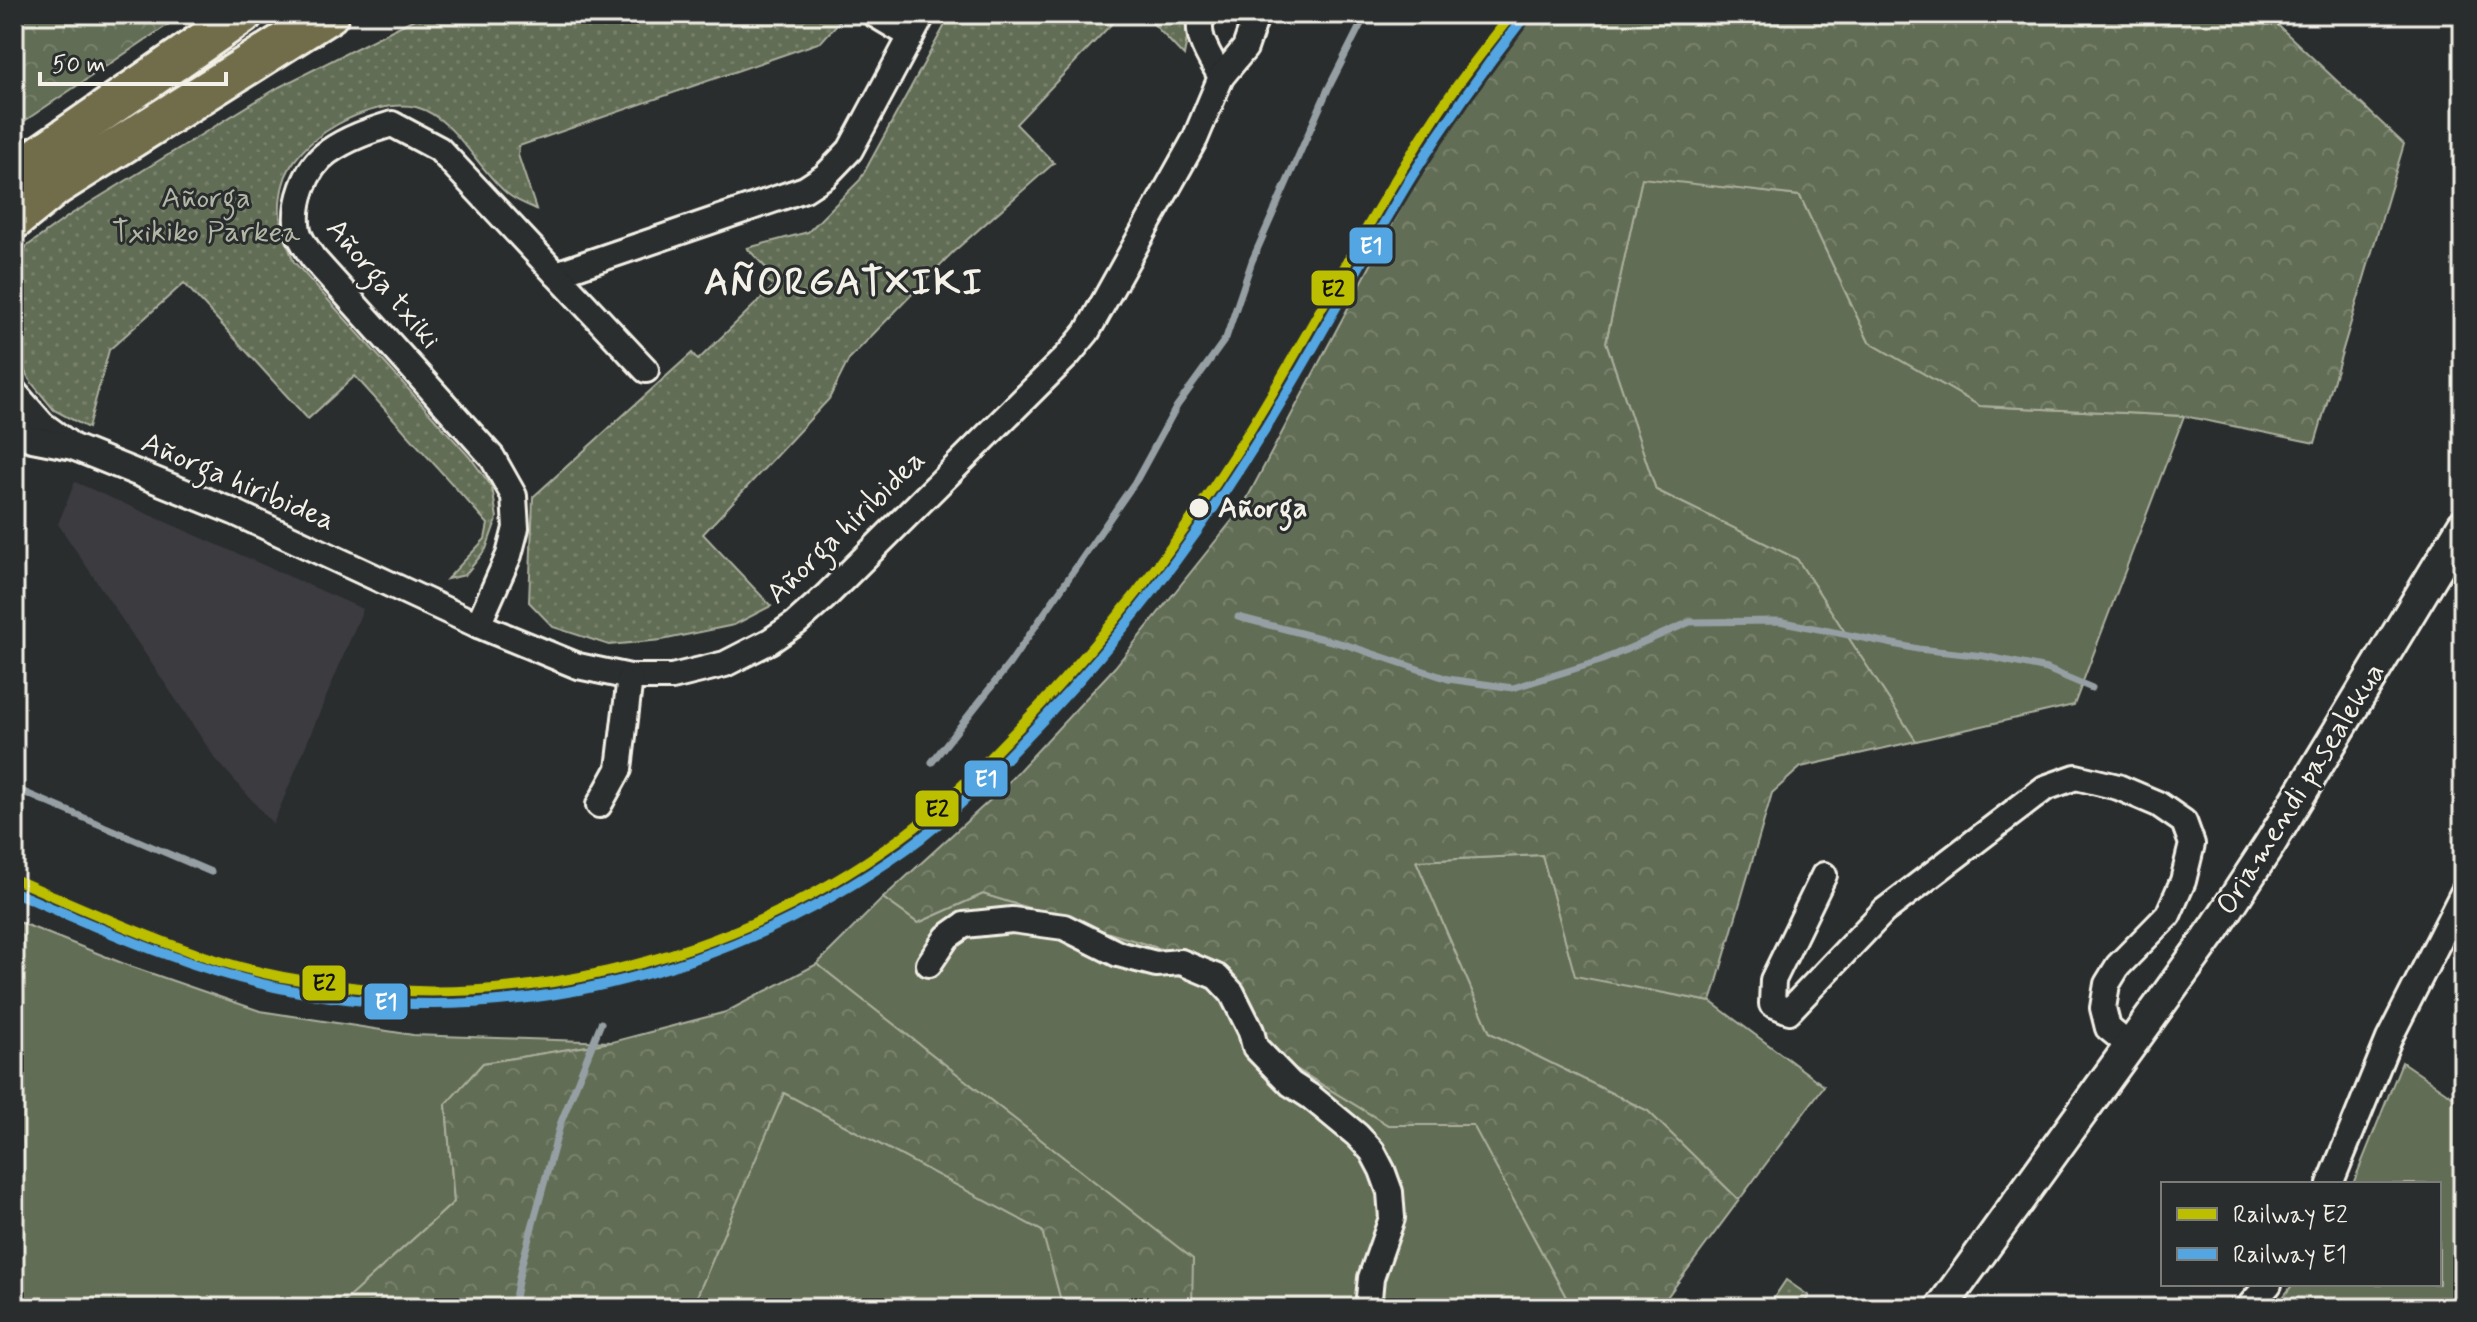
<svg xmlns="http://www.w3.org/2000/svg" width="2477" height="1322" viewBox="0 0 2477 1322" font-family="Mynerve,sans-serif">
	<style>
		.built { fill: #3b3b41 }
		.grass { fill: #626d54; stroke: #abaf9e; stroke-width: 2 }
		.forest { fill: url(#forest-crowns); stroke: #abaf9e; stroke-width: 2 }
		.park { fill: url(#park-dots); stroke: #abaf9e; stroke-width: 2 }
		.lines { fill: none; stroke-linecap: round; stroke-linejoin: round }
		.stream { stroke: #969fa3; stroke-width: 7 }
		.minor-casing { stroke: #f4f1e8; stroke-width: 30 }
		.tertiary-casing { stroke: #f4f1e8; stroke-width: 36 }
		.primary-casing { stroke: #f4f1e8; stroke-width: 44 }
		.minor { stroke: #2a2d2e; stroke-width: 24 }
		.tertiary { stroke: #2a2d2e; stroke-width: 30 }
		.primary { stroke: #716d4b; stroke-width: 38 }
		.rail-1-casing { stroke: #2a2d2e; stroke-width: 16 }
		.rail-2-casing { stroke: #2a2d2e; stroke-width: 16 }
		.rail-1 { stroke: #bcbe00; stroke-width: 10 }
		.rail-2 { stroke: #53a6e1; stroke-width: 10 }
		.stop-dot { fill: #f4f1e8; stroke: #2a2d2e; stroke-width: 3 }
		.labels { text-anchor: middle; dominant-baseline: central; stroke-width: 6; stroke-linejoin: round; paint-order: stroke }
		.park-label { font-size: 30px; fill: #b2b6a5; stroke: #2a2d2e }
		.street-label { font-size: 30px; fill: #f4f1e8; stroke: #2a2d2e }
		.stop-label { font-size: 30px; font-weight: bold; fill: #f4f1e8; stroke: #2a2d2e; text-anchor: start }
		.district-label { font-size: 38px; font-weight: bold; letter-spacing: 2px; fill: #f4f1e8; stroke: #2a2d2e }
		.line-badge { stroke: #2a2d2e; stroke-width: 3 }
		.badge-label { font-size: 22px; text-anchor: middle; font-weight: bold; fill: #fff }
		.pale-badge-label { font-size: 22px; text-anchor: middle; font-weight: bold; fill: #111 }
	</style>
	<defs>
		<pattern id="forest-crowns" width="20" height="18" patternUnits="userSpaceOnUse" patternTransform="scale(2)"><rect width="20" height="18" fill="#626d54"/><path d="M2 6a3 3 0 1 1 6 0M12 15a3 3 0 1 1 6 0" fill="none" stroke="#79826d"/></pattern>
		<pattern id="park-dots" width="8" height="8" patternUnits="userSpaceOnUse" patternTransform="scale(2)"><rect width="8" height="8" fill="#626d54"/><path d="M2 2h.1M6 6h.1" fill="none" stroke="#79826d" stroke-width="1.8" stroke-linecap="round"/></pattern>
	</defs>
	<rect width="100%" height="100%" fill="#2a2d2e"/>
	<filter id="ink" filterUnits="userSpaceOnUse"><feTurbulence type="fractalNoise" baseFrequency=".0125" numOctaves="2"/><feDisplacementMap in="SourceGraphic" scale="16" xChannelSelector="R" yChannelSelector="G"/><feConvolveMatrix kernelMatrix="1 2 1 2 8 2 1 2 1" color-interpolation-filters="sRGB"/></filter>
	<g filter="url(#ink)">
		<polygon class="built" points="75,482 363,609 273,824 215,758 58,524"/>
		<g class="grass">
			<polygon points="1642,177 1800,196 1869,342 1980,406 2184,416 2074,705 1916,741 1797,559 1656,490 1606,342"/>
			<polygon points="1542,855 1575,975 1711,1002 1824,1086 1739,1200 1648,1111 1490,1033 1416,861"/>
			<polygon points="983,894 1231,970 1272,1054 1388,1125 1473,1124 1572,1308 1192,1308 1192,1259 817,964 883,898 918,923"/>
			<polygon points="14,920 127,965 260,1011 413,1035 612,1042 483,1063 446,1105 454,1202 337,1308 14,1308"/>
			<polygon points="2402,1062 2452,1096 2463,1092 2463,1308 2275,1308 2293,1284 2439,1284 2439,1184 2353,1184"/>
			<polygon points="783,1092 1043,1231 1063,1308 692,1308"/>
		</g>
		<g class="forest">
			<polygon points="22,14 184,14 14,128 14,22"/>
			<polygon points="1526,14 2266,14 2404,144 2315,443 2184,416 1980,406 1869,342 1800,196 1642,178 1606,342 1656,490 1797,559 1916,741 1801,767 1772,793 1711,1002 1575,976 1542,855 1416,861 1490,1033 1648,1111 1739,1200 1659,1308 1572,1308 1473,1125 1388,1125 1272,1054 1230,970 983,894 918,923 883,898 1000,791 1115,667 1242,508 1444,127"/>
			<polygon points="817,964 1193,1259 1192,1308 1063,1308 1042,1231 784,1093 692,1308 337,1308 454,1202 446,1104 483,1063 612,1042 726,1012"/>
		</g>
		<g class="park">
			<path d="M424 14H846L821 42 519 146 518 155 536 209C527 205 517 201 509 195 479 172 455 117 416 107 371 97 293 139 283 185 275 217 283 233 294 262L472 460 492 487 497 518 486 549 465 575 447 579 485 539 488 524 355 376 308 419 184 283 109 350 88 428 54 410 31 382 14 353V270L26 247 70 215 279 87Z"/>
			<polygon points="951,14 1121,14 1016,124 1054,163 952,253 849,359 829,399 703,534 771,606 734,625 662,640 609,645 553,627 529,602 533,497 692,353 698,360 774,286 763,277 769,271 747,248 808,232 860,180"/>
			<polygon points="1144,14 1191,14 1184,56"/>
			<polygon points="1786,1280 1809,1296 1801,1308 1767,1308"/>
		</g>
		<g class="lines">
			<g class="stream">
				<polyline points="1238,617 1347,645 1448,679 1513,688 1600,661 1690,622 1779,621 1918,649 1984,656 2047,669 2092,688"/>
				<polyline points="932,762 1010,663 1137,479 1177,406 1226,338 1252,261 1328,89 1366,14"/>
				<polyline points="14,788 211,872"/>
				<polyline points="513,1308 521,1267 561,1122 601,1023"/>
			</g>
			<defs>
				<g id="minor">
					<polyline points="874,14 911,36"/>
					<path d="M1204 14C1191 32 1212 60 1221 77"/>
					<polyline points="556,274 805,189 825,176 850,150 923,14"/>
					<polyline points="14,392 42,424 68,443"/>
					<polyline points="14,432 32,439 73,447 234,512 478,625 578,666 630,677 672,677 725,664 770,641 796,623 824,598 1068,355 1087,332 1195,139 1221,77 1245,48 1256,16 1254,14"/>
					<path d="M478 625 509 555 516 528 514 496 492 457 313 258C308 250 300 240 298 231 293 205 305 168 328 152 348 138 369 131 392 124L439 149 646 370"/>
					<polyline points="599,805 619,769 630,677"/>
					<polyline points="1824,875 1773,980 1772,1004 1789,1011 1884,911 2045,788 2076,777 2118,787 2158,804 2184,822 2192,844 2183,881 2168,915 2118,966 2107,984 2103,1008 2108,1028 2130,1046"/>
					<polyline points="929,964 947,937 964,925 1012,920 1064,927 1118,954 1156,964 1181,962 1217,977 1232,993 1251,1031 1255,1047 1291,1084 1311,1097 1357,1135 1372,1151 1382,1170 1390,1192 1392,1218 1371,1278 1368,1308"/>
					<polyline points="2330,1184 2389,1039 2463,893"/>
					<polyline points="2248,1308 2269,1284"/>
				</g>
				<polyline id="tertiary" points="1941,1308 2215,928 2270,844 2463,525"/>
				<g id="primary">
					<polyline points="14,173 243,14"/>
					<polyline points="14,220 56,186 329,14"/>
				</g>
			</defs>
			<use href="#minor" class="minor-casing"/>
			<use href="#tertiary" class="tertiary-casing"/>
			<use href="#primary" class="primary-casing"/>
			<use href="#minor" class="minor"/>
			<use href="#tertiary" class="tertiary"/>
			<use href="#primary" class="primary"/>
			<defs>
				<path id="rail-1" d="M14 879C101 916 190 959 283 977 500 1019 724 967 902 837 939 810 972 776 1004 743 1092 654 1171 555 1238 449 1307 341 1364 224 1435 117 1459 81 1485 48 1512 14"/>
				<path id="rail-2" d="M14 892C99 928 184 967 275 987 495 1035 726 978 908 848 948 819 983 782 1017 747 1103 659 1180 562 1246 459 1306 367 1355 269 1412 176 1446 122 1482 71 1521 21"/>
			</defs>
			<use href="#rail-1" class="rail-1-casing"/>
			<use href="#rail-2" class="rail-2-casing"/>
			<use href="#rail-1" class="rail-1"/>
			<use href="#rail-2" class="rail-2"/>
		</g>
	</g>
	<circle class="stop-dot" cx="1199" cy="508" r="11"/>
	<g class="labels">
		<g class="park-label">
			<text x="206" y="198">Añorga<tspan x="206" dy="34">Txikiko Parkea</tspan></text>
		</g>
		<g class="street-label">
			<text transform="translate(383 284) rotate(50)">Añorga txiki</text>
			<text transform="translate(238 482) rotate(23)">Añorga hiribidea</text>
			<text transform="translate(846 527) rotate(-44)">Añorga hiribidea</text>
			<text transform="translate(2301 789) rotate(-58)">Oriamendi pasealekua</text>
		</g>
		<g class="stop-label">
			<text x="1218" y="508">Añorga</text>
		</g>
		<g class="district-label">
			<text x="844" y="283">AÑORGATXIKI</text>
		</g>
	</g>
	<g class="line-badge">
		<rect x="1348" y="226" width="46" height="39" rx="8" fill="#53a6e1"/>
		<rect x="1310" y="269" width="46" height="38" rx="8" fill="#bcbe00"/>
		<rect x="963" y="759" width="46" height="39" rx="8" fill="#53a6e1"/>
		<rect x="914" y="789" width="46" height="39" rx="8" fill="#bcbe00"/>
		<rect x="301" y="964" width="46" height="38" rx="8" fill="#bcbe00"/>
		<rect x="363" y="982" width="46" height="39" rx="8" fill="#53a6e1"/>
	</g>
	<g class="badge-label">
		<text x="1371" y="253">E1</text>
		<text x="986" y="786">E1</text>
		<text x="386" y="1009">E1</text>
	</g>
	<g class="pale-badge-label">
		<text x="1333" y="296">E2</text>
		<text x="937" y="816">E2</text>
		<text x="324" y="990">E2</text>
	</g>
	<rect width="2477" height="1322" fill="none" stroke="#2a2d2e" stroke-width="48"/>
	<rect x="24" y="24" width="2429" height="1274" fill="none" stroke="#f4f1e8" stroke-width="3" filter="url(#ink)"/>
	<rect x="2161" y="1182" width="280" height="104" fill="#2a2d2e" stroke="#7b7b78" stroke-width="2"/>
	<rect x="2177" y="1208" width="40" height="12" fill="#bcbe00" stroke="#7b7b78" stroke-width="2"/>
	<text x="2233" y="1222" font-size="24" fill="#f4f1e8">Railway E2</text>
	<rect x="2177" y="1248" width="40" height="12" fill="#53a6e1" stroke="#7b7b78" stroke-width="2"/>
	<text x="2233" y="1262" font-size="24" fill="#f4f1e8">Railway E1</text>
	<path d="M40 72v12h186v-12" fill="none" stroke="#f4f1e8" stroke-width="4"/>
	<text x="52" y="72" font-size="24" fill="#f4f1e8" stroke="#2a2d2e" stroke-width="6" paint-order="stroke">50 m</text>
</svg>
